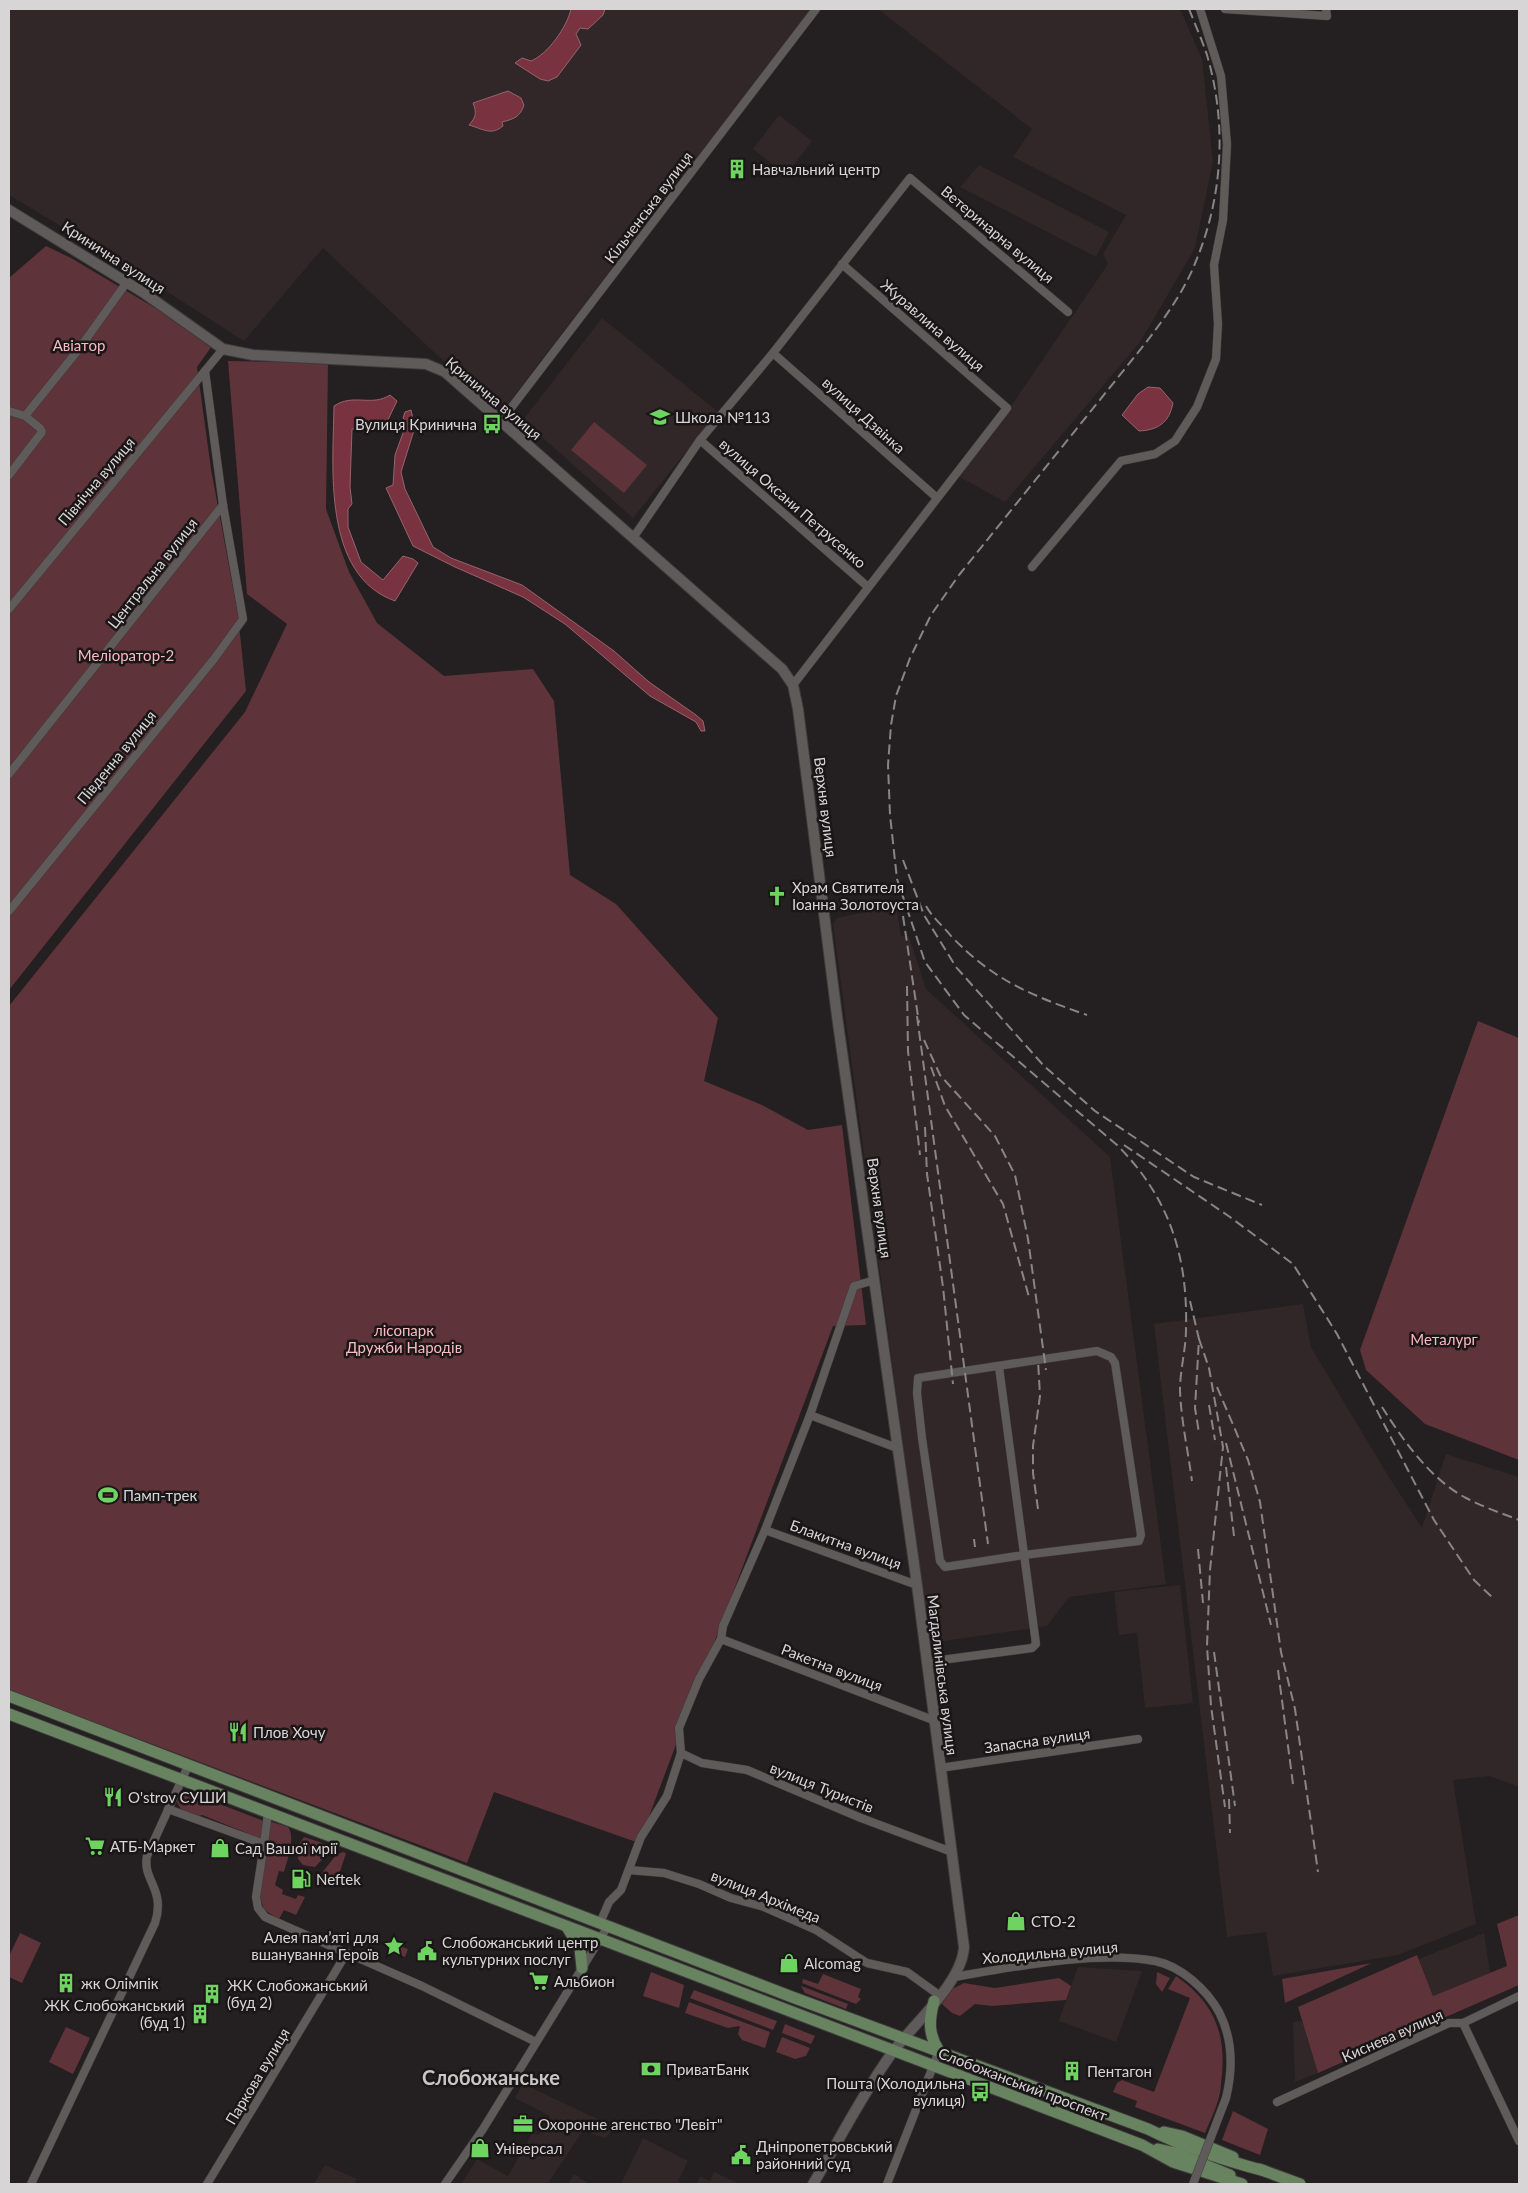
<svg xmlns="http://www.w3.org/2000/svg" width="1528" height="2193" viewBox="0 0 1528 2193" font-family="Lato,sans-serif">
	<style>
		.built { fill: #312728 }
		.green { fill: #5f333a }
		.water { fill: #793340; stroke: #96646d }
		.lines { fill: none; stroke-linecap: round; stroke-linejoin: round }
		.street-casing { stroke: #3e3a3b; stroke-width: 9 }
		.secondary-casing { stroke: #3e3a3b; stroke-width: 12 }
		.primary-casing { stroke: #3e3a3b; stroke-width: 13 }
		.street { stroke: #605b5b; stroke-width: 8 }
		.secondary { stroke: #605b5b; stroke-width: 10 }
		.primary { stroke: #678360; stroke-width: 11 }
		.rail { stroke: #898586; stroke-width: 2; stroke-dasharray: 10 5; stroke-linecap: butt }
		.street-bridge-casing { stroke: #3e3a3b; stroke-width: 9; stroke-linecap: butt }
		.street-bridge { stroke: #605b5b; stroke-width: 8 }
		.labels { text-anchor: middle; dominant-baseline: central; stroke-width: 5; stroke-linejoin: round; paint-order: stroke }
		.poi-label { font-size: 15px; fill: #d8d5d6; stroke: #1a1617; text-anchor: start }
		.street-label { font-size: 15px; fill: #d8d5d6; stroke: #1a1617 }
		.park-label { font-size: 15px; fill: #fbb9c1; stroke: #1a1617 }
		.district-label { font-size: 20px; font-weight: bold; fill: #cac5c5; stroke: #1a1617 }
	</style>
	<rect width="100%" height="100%" fill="#241f20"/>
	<g class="built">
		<polygon points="9,9 811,9 500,414 323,248 244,341 108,254 9,195"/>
		<polygon points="878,9 1180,9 1202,59 1213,162 1195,248 1140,342 1005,502 958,476 1011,406 1108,264 1103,254 1126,215 1013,157 1032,129"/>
		<polygon points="779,115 812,141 786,175 753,149"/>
		<polygon points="979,165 1109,232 1096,257 960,187"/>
		<polygon points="602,318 718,412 633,518 523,420"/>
		<polygon points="896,906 901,936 909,936 926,989 1110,1157 1166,1584 1069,1597 1047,1626 930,1643 833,924 837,918"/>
		<polygon points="1303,1304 1311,1347 1387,1474 1422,1528 1446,1454 1519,1477 1519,1787 1490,1776 1453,1780 1476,1924 1398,1955 1273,1976 1266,1932 1227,1937 1154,1324"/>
		<polygon points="1180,1585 1193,1703 1145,1708 1137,1633 1119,1635 1114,1592"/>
		<polygon points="1484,1933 1490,1973 1433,1996 1419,1959"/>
		<polygon points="1078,1967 1142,1971 1116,2042 1059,2021"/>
		<polygon points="1302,2021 1318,2073 1295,2082 1293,2022"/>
		<polygon points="523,2084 619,2129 617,2132 611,2130 606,2138 591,2134 596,2123 590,2120 549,2182 551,2184 461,2184 477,2159 508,2176 533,2132 539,2135 550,2116 515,2098"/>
		<polygon points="643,2138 688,2161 678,2181 683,2184 621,2184"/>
		<polygon points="325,2165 357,2179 354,2184 314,2184"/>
		<polygon points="714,2172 737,2183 737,2184 697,2183 700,2177 710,2181"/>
		<polygon points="574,2174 583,2180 590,2184 568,2184"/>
	</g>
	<g class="green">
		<polygon points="46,246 71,258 214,343 197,367 211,469 238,615 246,691 9,990 9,278"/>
		<polygon points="228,361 328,363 326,509 349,572 377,623 444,676 533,669 554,701 570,875 616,904 718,1018 704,1081 762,1105 808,1130 842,1125 866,1325 833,1326 639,1843 494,1792 467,1863 9,1690 9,1006 245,712 287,624 247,594"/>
		<polygon points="594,422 647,465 624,493 571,450"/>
		<polygon points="1478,1021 1519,1038 1519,1460 1425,1424 1366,1370 1360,1350"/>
		<polygon points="186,1791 264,1821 261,1840 249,1838 247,1833 202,1815 197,1817 182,1811 177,1802 181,1793"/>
		<path d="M272 1822 288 1827C296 1837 287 1861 284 1872L279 1871 275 1885 283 1890 282 1894 296 1899 298 1895 305 1897 296 1915 284 1910 279 1919 264 1910 259 1893 269 1823Z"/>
		<polygon points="304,1837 329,1845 327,1854 315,1867 303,1865 298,1859 299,1844"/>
		<polygon points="343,1852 346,1853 337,1881 329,1882 318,1878 336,1855"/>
		<polygon points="1519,1915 1519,1985 1318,2073 1298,2007 1417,1955 1433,1996 1507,1966 1497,1924"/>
		<polygon points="20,1933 41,1943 22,1983 9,1977 9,1956"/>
		<polygon points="397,1945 408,1949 405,1957 394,1953"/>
		<polygon points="1372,1963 1285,2003 1282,1979"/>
		<polygon points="651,1972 684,1985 679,2008 643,1996"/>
		<polygon points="1157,1972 1170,1978 1162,1992 1156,1984"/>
		<polygon points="823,1974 861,1989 858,1997 861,1999 856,2004 802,1983 803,1979 818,1984"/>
		<path d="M1176 1976C1212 2001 1226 2031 1222 2074 1221 2081 1221 2090 1219 2097 1216 2109 1210 2121 1205 2133L1135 2107 1137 2101 1113 2092 1117 2083 1122 2080 1154 2092 1190 1998 1168 1989Z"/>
		<polygon points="1059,1978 1071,1986 1066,2000 992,2006 975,2004 960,2016 952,2013 942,2004 952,1989 964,1983 995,1988"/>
		<polygon points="801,1986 848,2004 846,2009 805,1993"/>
		<polygon points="694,1990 777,2021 773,2030 690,1998"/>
		<polygon points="689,2002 770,2032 765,2048 742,2040 738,2034 740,2026 728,2028 685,2013"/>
		<polygon points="785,2024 815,2036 811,2044 782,2033"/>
		<polygon points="66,2027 90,2038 73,2074 49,2062"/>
		<polygon points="782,2037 810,2048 806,2056 795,2059 776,2052"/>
		<polygon points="1233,2111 1268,2129 1260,2155 1222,2140"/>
	</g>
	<g class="water">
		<path d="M571 9H605L603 15 588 29 580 28 576 34 581 45 557 77 548 81 540 79 515 63 522 58 531 61C548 54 567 27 571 9Z"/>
		<path d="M508 91 521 98 524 105C520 117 514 119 502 122L503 126C491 136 483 129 469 125 476 117 477 113 473 103Z"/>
		<path d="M1148 387 1160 388 1173 403C1169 423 1158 430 1139 431L1122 415 1138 394Z"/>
		<path d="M390 395 397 401 384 428 352 429 350 487 352 504 348 509V527L361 562 383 580 403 556 413 559 418 563 395 601C322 575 333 467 334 406 353 393 372 407 390 395Z"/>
		<polygon points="411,410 415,427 401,472 405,489 433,547 451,558 522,585 614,651 649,682 696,715 703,721 705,731 701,731 696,722 650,696 565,624 523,597 455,567 413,546 386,488 393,485 395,455 407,422 403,418 405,412"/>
	</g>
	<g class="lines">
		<defs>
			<g id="street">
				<polyline points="1225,9 1327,16 1326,9"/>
				<polyline points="773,353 936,497"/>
				<polyline points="9,411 25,416 79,349 127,282"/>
				<polyline points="501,421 816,9"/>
				<polyline points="700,440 868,587"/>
				<polyline points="9,475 42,432 40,428 25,416"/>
				<polyline points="633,538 700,440 773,353 910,178 1068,312"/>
				<polyline points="1032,567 1121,461 1155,454 1175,441 1197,407 1216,359 1218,324 1214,265 1223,220 1227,144 1221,76 1200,9"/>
				<polyline points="9,609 223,349"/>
				<polyline points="793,685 1007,408 842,264"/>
				<polyline points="9,774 223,505"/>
				<polyline points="9,911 214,659 243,619 223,505 205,371"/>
				<polygon points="1097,1351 1111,1357 1115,1363 1141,1535 1139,1541 1024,1555 945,1567 940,1561 922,1438 917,1393 918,1378"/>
				<polyline points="810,1415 897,1448"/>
				<polyline points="765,1530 917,1585"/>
				<polyline points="721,1639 933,1720"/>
				<polyline points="926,1662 1032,1648 1036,1644 999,1367"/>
				<polyline points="681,1753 702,1763 747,1770 861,1818 952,1852"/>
				<polyline points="940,1768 1138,1739"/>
				<polyline points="168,1809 264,1844 256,1897 258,1908 265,1917 422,1986 536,2042"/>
				<polyline points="264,1844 268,1813"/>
				<polyline points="629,1870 664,1873 699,1884 731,1898 764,1907 816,1930 867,1963 907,1972 939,1995"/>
				<polyline points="600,1923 609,1902 621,1890 641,1837 667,1796 681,1753 679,1728 699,1679 721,1639 723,1626 765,1530 810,1415 854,1286 875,1280"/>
				<path d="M954 1977C1013 1967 1097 1950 1155 1961 1181 1966 1207 1990 1219 2012 1233 2039 1233 2069 1226 2098"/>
				<polyline points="1463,2023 1519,2141"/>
				<polyline points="1277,2102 1449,2023 1463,2023 1519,1996"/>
				<path d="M31 2184 155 1923C166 1889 142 1880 147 1856L188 1766"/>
				<polyline points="207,2184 346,1954"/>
				<polyline points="445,2184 483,2129 608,1926"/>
				<polyline points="887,2184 939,2051"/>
			</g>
			<path id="secondary" d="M9 210 144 293 223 349 253 355 426 364 445 372 782 669 793 685 798 709 837 1016 917 1585 964 1947C962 1983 913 2024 892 2053 862 2094 839 2141 813 2184"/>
			<g id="primary">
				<path d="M9 1696 792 1997 1148 2129C1186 2148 1223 2160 1265 2171"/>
				<polyline points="9,1714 1100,2129 1142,2145 1173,2162 1242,2184"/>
				<polyline points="567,1927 580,1948 582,1968"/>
				<path d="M934 2001C929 2020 928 2034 939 2051"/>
				<polyline points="1164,2132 1182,2136 1233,2157"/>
				<polyline points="1158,2149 1176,2153 1230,2175"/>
				<polyline points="1259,2169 1300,2184"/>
			</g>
		</defs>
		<use href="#street" class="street-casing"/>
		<use href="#secondary" class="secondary-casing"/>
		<use href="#primary" class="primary-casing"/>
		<use href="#street" class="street"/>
		<use href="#secondary" class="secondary"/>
		<use href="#primary" class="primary"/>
		<g class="rail">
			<path d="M1189 9C1195 24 1202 40 1207 55 1227 123 1223 196 1196 261 1184 292 1164 319 1144 345L959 575 931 615 910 658 896 696 891 725 888 765 890 815 897 879 925 962 964 1015 1117 1145C1169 1197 1188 1256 1186 1329 1186 1349 1180 1370 1180 1390 1181 1420 1188 1451 1192 1481"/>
			<polyline points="903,860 924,915 956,967 1044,1066 1095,1111 1194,1177 1262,1205"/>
			<path d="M926 906C932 917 943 926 951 936 993 980 1030 995 1087 1015"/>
			<polyline points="903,916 919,1023"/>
			<polyline points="907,986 908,1051 920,1155"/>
			<polyline points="917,1016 988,1544"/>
			<polyline points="924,1040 940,1075 995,1136 1015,1175 1028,1239 1046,1370"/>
			<polyline points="931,1067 945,1106 1003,1204 1029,1297"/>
			<polyline points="925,1127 927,1174 943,1287 953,1384"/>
			<polyline points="1124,1145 1230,1217 1293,1264 1337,1334 1434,1520 1474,1580 1494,1599"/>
			<polyline points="1190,1301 1199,1339 1195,1408 1199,1433"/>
			<polyline points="1199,1339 1209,1368 1223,1447 1210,1570 1207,1646 1211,1706 1225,1807"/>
			<polyline points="1217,1387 1248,1460 1260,1502 1281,1652 1295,1709 1318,1872"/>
			<polyline points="1209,1405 1215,1440"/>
			<path d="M1382 1407C1403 1440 1430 1479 1466 1498 1483 1507 1501 1513 1519 1520"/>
			<polyline points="1226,1443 1271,1625"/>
			<polyline points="1226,1467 1234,1536"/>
			<polyline points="1038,1509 1033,1473 1033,1446 1040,1396 1038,1360"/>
			<polyline points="974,1539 975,1547"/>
			<polyline points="1198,1549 1203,1603"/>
			<polyline points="1214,1652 1235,1806"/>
			<polyline points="1278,1670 1293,1784"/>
			<polyline points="1229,1799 1230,1833"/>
		</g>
		<defs>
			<polyline id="street-bridge" points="1193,2184 1226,2098"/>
		</defs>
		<use href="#street-bridge" class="street-bridge-casing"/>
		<use href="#street-bridge" class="street-bridge"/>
	</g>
	<defs>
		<symbol id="building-bare" viewBox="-9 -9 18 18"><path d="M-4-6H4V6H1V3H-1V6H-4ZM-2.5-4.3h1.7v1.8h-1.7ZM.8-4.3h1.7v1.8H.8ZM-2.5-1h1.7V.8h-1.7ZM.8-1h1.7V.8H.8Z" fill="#6ed360" stroke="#1a1617" stroke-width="2.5" paint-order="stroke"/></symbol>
		<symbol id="school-bare" viewBox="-9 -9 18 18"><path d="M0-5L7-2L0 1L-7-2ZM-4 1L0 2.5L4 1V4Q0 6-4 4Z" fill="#6ed360" stroke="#1a1617" stroke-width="2.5" paint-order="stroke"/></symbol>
		<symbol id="bus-bare" viewBox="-9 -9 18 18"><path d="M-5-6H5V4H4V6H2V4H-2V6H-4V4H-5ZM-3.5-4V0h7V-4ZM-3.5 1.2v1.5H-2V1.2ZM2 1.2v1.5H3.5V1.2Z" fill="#6ed360" stroke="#1a1617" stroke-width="2.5" paint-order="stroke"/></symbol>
		<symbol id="church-bare" viewBox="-9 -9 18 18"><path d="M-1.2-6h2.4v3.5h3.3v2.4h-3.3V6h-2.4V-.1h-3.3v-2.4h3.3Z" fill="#6ed360" stroke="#1a1617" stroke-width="2.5" paint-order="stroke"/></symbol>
		<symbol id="stadium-bare" viewBox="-9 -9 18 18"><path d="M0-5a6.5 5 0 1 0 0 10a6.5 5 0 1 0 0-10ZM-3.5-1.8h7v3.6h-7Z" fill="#6ed360" stroke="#1a1617" stroke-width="2.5" paint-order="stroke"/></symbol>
		<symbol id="restaurant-bare" viewBox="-9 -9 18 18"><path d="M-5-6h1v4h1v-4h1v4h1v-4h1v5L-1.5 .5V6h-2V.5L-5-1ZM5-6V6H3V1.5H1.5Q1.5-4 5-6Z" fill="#6ed360" stroke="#1a1617" stroke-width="2.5" paint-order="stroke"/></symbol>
		<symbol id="supermarket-bare" viewBox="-9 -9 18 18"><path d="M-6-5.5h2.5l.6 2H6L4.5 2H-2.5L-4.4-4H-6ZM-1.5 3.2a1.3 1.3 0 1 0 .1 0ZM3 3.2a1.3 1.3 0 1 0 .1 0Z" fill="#6ed360" stroke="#1a1617" stroke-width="2.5" paint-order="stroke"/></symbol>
		<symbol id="shop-bare" viewBox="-9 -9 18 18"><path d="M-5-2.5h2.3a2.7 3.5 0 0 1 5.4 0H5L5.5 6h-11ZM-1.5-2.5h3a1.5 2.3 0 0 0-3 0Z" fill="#6ed360" stroke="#1a1617" stroke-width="2.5" paint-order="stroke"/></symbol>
		<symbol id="fuel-bare" viewBox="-9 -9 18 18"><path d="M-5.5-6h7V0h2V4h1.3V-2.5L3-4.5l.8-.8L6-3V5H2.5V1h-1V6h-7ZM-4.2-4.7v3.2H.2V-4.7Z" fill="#6ed360" stroke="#1a1617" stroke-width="2.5" paint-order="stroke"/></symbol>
		<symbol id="sight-bare" viewBox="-9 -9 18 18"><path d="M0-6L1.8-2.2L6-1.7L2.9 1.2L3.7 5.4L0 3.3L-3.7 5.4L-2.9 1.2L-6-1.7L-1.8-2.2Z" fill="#6ed360" stroke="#1a1617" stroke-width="2.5" paint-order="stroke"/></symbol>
		<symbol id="civic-bare" viewBox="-9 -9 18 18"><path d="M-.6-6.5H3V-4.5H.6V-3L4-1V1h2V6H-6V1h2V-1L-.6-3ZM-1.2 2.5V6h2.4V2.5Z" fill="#6ed360" stroke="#1a1617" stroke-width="2.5" paint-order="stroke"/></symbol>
		<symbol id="bank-bare" viewBox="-9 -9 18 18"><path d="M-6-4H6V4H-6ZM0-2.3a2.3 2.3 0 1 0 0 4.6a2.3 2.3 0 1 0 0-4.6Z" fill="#6ed360" stroke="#1a1617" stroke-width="2.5" paint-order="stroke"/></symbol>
		<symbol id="office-bare" viewBox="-9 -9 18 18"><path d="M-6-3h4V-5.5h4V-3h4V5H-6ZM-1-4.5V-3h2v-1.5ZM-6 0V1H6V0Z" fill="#6ed360" stroke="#1a1617" stroke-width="2.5" paint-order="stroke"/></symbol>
	</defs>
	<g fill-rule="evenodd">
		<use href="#building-bare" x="723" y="155" width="28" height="28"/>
		<use href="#school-bare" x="646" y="403" width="28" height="28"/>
		<use href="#bus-bare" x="478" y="410" width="28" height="28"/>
		<use href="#church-bare" x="763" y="882" width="28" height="28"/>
		<use href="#stadium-bare" x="94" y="1481" width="28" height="28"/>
		<use href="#restaurant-bare" x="224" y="1718" width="28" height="28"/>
		<use href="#restaurant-bare" x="99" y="1783" width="28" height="28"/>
		<use href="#supermarket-bare" x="81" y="1832" width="28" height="28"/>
		<use href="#shop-bare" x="206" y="1834" width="28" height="28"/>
		<use href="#fuel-bare" x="287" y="1865" width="28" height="28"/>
		<use href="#shop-bare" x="1002" y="1907" width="28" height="28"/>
		<use href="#sight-bare" x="380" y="1932" width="28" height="28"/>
		<use href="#civic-bare" x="413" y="1937" width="28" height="28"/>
		<use href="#shop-bare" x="775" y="1949" width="28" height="28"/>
		<use href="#supermarket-bare" x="525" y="1967" width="28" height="28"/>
		<use href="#building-bare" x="52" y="1969" width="28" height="28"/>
		<use href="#building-bare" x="198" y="1980" width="28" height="28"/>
		<use href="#building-bare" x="186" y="2000" width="28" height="28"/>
		<use href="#bank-bare" x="637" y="2055" width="28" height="28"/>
		<use href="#building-bare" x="1058" y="2057" width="28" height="28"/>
		<use href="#bus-bare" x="966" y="2078" width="28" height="28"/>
		<use href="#office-bare" x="509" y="2110" width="28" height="28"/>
		<use href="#shop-bare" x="466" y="2134" width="28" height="28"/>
		<use href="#civic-bare" x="727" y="2141" width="28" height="28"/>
	</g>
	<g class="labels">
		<g class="poi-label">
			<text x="752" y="169">Навчальний центр</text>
			<text x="675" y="417">Школа №113</text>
			<text x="477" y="424" text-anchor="end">Вулиця Кринична</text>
			<text x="792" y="887">Храм Святителя<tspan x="792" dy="17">Іоанна Золотоуста</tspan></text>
			<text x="123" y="1495">Памп-трек</text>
			<text x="253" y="1732">Плов Хочу</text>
			<text x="128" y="1797">O'strov СУШИ</text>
			<text x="110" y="1846">АТБ-Маркет</text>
			<text x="235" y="1848">Сад Вашої мрії</text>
			<text x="316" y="1879">Neftek</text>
			<text x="1031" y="1921">СТО-2</text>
			<text x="379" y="1937" text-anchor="end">Алея пам’яті для<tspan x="379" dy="17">вшанування Героїв</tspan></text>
			<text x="442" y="1942">Слобожанський центр<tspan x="442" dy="17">культурних послуг</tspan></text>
			<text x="804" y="1963">Alcomag</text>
			<text x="554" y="1981">Альбион</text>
			<text x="81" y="1983">жк Олімпік</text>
			<text x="227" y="1985">ЖК Слобожанський<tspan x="227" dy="17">(буд 2)</tspan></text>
			<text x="185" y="2005" text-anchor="end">ЖК Слобожанський<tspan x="185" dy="17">(буд 1)</tspan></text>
			<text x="666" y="2069">ПриватБанк</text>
			<text x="1087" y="2071">Пентагон</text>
			<text x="965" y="2083" text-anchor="end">Пошта (Холодильна<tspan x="965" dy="17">вулиця)</tspan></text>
			<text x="538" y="2124">Охоронне агенство "Левіт"</text>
			<text x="756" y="2146">Дніпропетровський<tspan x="756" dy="17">районний суд</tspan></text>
			<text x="495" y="2148">Універсал</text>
		</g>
		<g class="street-label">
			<text transform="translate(648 207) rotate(-53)">Кільченська вулиця</text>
			<text transform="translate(998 234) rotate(40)">Ветеринарна вулиця</text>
			<text transform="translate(114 257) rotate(33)">Кринична вулиця</text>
			<text transform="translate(933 325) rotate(41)">Журавлина вулиця</text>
			<text transform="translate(494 398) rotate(40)">Кринична вулиця</text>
			<text transform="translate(864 415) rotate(42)">вулиця Дзвінка</text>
			<text transform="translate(96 481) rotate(-50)">Північна вулиця</text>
			<text transform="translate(793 503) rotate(41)">вулиця Оксани Петрусенко</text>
			<text transform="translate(152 573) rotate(-52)">Центральна вулиця</text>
			<text transform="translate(116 757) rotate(-51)">Південна вулиця</text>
			<text transform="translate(826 807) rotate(83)">Верхня вулиця</text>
			<text transform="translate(880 1208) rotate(82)">Верхня вулиця</text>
			<text transform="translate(846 1544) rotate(20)">Блакитна вулиця</text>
			<text transform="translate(832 1667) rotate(21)">Ракетна вулиця</text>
			<text transform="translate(943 1675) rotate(83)">Магдалинівська вулиця</text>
			<text transform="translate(1037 1740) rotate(-8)">Запасна вулиця</text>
			<text transform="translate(822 1787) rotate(22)">вулиця Туристів</text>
			<text transform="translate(766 1896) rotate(22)">вулиця Архімеда</text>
			<text transform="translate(1050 1952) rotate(-5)">Холодильна вулиця</text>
			<text transform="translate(1392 2035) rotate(-24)">Киснева вулиця</text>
			<text transform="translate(257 2076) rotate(-59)">Паркова вулиця</text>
			<text transform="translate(1023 2084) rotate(21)">Слобожанський проспект</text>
		</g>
		<g class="park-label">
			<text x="79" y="345">Авіатор</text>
			<text x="126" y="655">Меліоратор-2</text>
			<text x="404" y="1330">лісопарк<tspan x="404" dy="17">Дружби Народів</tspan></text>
			<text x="1444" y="1339">Металург</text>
		</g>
		<g class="district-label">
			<text x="491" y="2077">Слобожанське</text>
		</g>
	</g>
	<rect width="1528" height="2193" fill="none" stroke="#d8d5d6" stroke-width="20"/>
</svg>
